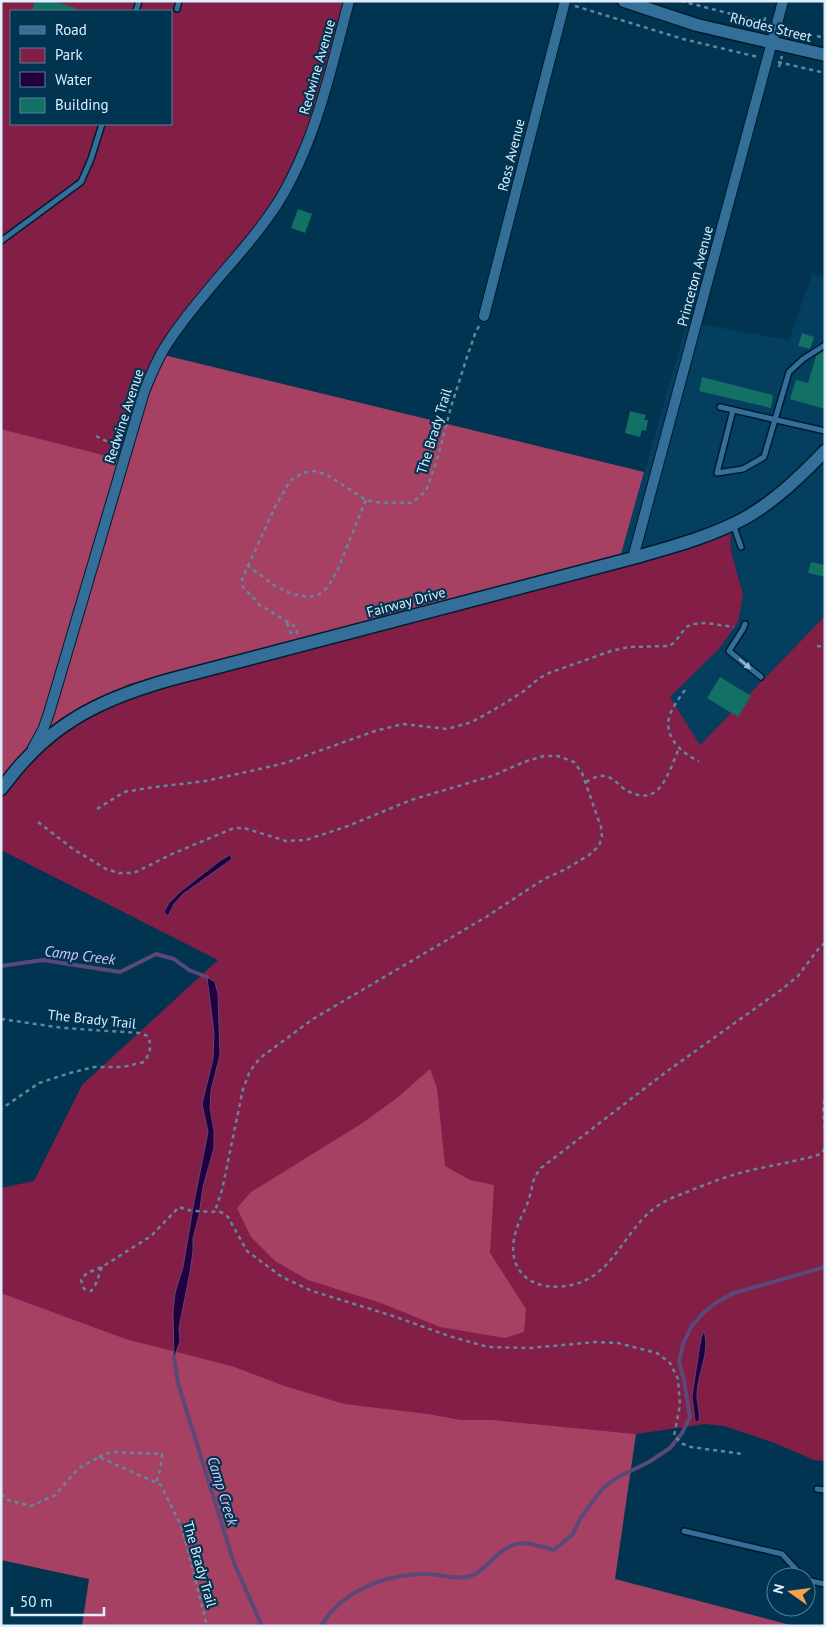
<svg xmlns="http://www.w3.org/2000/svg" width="826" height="1627" viewBox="0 0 826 1627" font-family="'PT Sans',sans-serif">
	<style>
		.built { fill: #043f60 }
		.green { fill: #831f46; fill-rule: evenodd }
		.forest { fill: #a74164 }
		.water { fill: #220040; stroke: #5a4879 }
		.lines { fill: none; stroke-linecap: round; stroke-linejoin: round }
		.stream { stroke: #5a4879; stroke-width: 4 }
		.building { fill: #137064 }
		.service-casing { stroke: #001b2f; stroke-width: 8 }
		.minor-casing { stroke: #001b2f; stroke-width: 12 }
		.tertiary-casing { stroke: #001b2f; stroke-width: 15 }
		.path { stroke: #62879d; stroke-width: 2.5; stroke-dasharray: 4 4; stroke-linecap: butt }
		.service { stroke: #336f99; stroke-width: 5 }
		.minor { stroke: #336f99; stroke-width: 10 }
		.tertiary { stroke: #336f99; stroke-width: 12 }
		.oneway { fill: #99bcd5 }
		.labels { text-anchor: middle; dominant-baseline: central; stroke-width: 4.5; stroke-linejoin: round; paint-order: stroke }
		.street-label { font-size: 14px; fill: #ddeffd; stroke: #013451 }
		.water-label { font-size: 15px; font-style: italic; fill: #d9c7f7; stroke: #013451 }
	</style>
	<rect width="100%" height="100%" fill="#013451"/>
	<polygon class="built" points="812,274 825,277 825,616 700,745 670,697 718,650 743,594 731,551 730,527 621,554 687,322 789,340"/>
	<g class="green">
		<path d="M1 1H346L311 122 278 193 164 355 123 460 1 429ZM11 11H171V124H11Z"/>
		<polygon points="730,527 731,551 743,594 738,622 718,650 670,697 700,745 825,616 825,1461 814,1460 772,1442 724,1426 705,1424 636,1434 493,1420 461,1420 429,1414 345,1404 285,1386 232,1366 126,1339 1,1293 1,1188 34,1181 82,1085 218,960 1,850 1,787 10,767 129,684 297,646 621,554"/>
	</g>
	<g class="forest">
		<polygon points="164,355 644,472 621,554 297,646 129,684 10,767 1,787 1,429 123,460"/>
		<polygon points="430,1069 437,1088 445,1166 470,1180 494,1185 490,1253 526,1309 524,1332 505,1338 440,1327 381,1303 308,1280 275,1261 251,1237 237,1208 251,1192 361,1124 397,1098"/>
		<polygon points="1,1293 126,1339 232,1366 285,1386 345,1404 429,1414 461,1420 493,1420 636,1434 615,1579 794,1626 82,1626 89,1579 1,1560"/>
	</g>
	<g class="water">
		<polygon points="230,855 232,859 183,894 174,904 168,916 164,912 169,903 180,892 221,860"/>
		<polygon points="207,977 215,982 218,994 220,1055 211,1090 210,1108 214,1131 214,1148 203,1187 199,1215 193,1239 193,1252 190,1272 179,1328 180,1341 174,1358 173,1312 175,1293 183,1267 194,1202 208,1132 202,1104 213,1059 214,1033"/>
		<path d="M704 1331C711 1352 696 1376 697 1398 698 1406 700 1413 699 1422L695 1421 692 1396 701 1338Z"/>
	</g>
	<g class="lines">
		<g class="stream">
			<polyline points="1,966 43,960 120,972 156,954 174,959 189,970 207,977"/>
			<polyline points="174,1358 178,1383 234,1563 262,1626"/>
			<path d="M321 1626C325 1621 328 1615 332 1611 356 1585 395 1573 429 1574 443 1575 457 1580 471 1576 479 1573 486 1566 492 1560 514 1537 526 1542 554 1550L573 1534 581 1517 603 1488 618 1477 649 1462 670 1448 682 1433 690 1417 684 1380 679 1362 683 1344 691 1327 703 1313 717 1302 734 1293 825 1267"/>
		</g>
	</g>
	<g class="building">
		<polygon points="35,1 51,1 76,8 75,11 32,11"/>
		<polygon points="298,209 312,214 305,233 291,228"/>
		<polygon points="802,333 814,337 810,349 798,346"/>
		<polygon points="825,350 825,409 790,399 796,380 808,383 816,356"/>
		<polygon points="702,377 773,395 771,408 699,391"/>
		<polygon points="630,411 646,415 644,420 648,420 646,431 642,430 640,437 625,433"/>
		<polygon points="811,562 825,565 825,577 808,573"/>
		<polygon points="720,677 751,696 738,717 707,698"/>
	</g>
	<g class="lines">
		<defs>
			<g id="service">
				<polyline points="177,9 179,1"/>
				<polyline points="136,11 139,1"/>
				<polyline points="1,241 81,182 91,159 102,124"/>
				<polyline points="720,407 825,431"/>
				<polyline points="733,410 717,473 743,469 764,457 789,372 803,359 825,345"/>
				<polyline points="733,524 741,547"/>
				<polyline points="745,624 743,629 729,651 761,677"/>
				<polyline points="817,1489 825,1490"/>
				<polyline points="684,1531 782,1554 803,1577"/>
				<polyline points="806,1580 825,1584"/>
			</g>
			<g id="minor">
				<polyline points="484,316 565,1"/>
				<polyline points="633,558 783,1"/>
				<path d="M33 748 43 730 49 713 144 392C151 374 158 357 169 341 202 291 247 251 279 201 316 140 331 69 349 1"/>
			</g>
			<g id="tertiary">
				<polyline points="624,1 697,25 825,55"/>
				<path d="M1 789C9 779 17 768 26 759 66 715 115 695 172 679L633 558C671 547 710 537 745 518 775 501 801 476 825 451"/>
			</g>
		</defs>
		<use href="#service" class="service-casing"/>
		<use href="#minor" class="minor-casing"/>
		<use href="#tertiary" class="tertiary-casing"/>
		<g class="path">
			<polyline points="681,1 766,23"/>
			<polyline points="575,6 683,39 758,57"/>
			<polyline points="786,28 825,38"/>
			<polyline points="762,29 766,15"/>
			<polyline points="778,62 825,73"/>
			<polyline points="779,67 782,56"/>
			<polyline points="96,436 118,447"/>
			<polyline points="247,565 275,586 292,594 309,597 318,595 328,587 337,571 366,500"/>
			<polyline points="287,623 292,636"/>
			<polyline points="297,634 296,627 260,605 243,587 242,579 275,507 290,481 302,473 316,471 329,476 366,500 381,503 412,503 426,491 438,456 451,407 466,360 475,334 480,324"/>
			<polyline points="817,646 825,647"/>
			<path d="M685 690C679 699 672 707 669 718 664 737 683 755 699 761"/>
			<path d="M586 782C592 779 597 775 604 776 612 777 617 783 623 788 659 812 668 774 679 748"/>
			<polyline points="97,809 124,792 148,788 205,781 251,771 285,763 375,731 403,724 447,729 472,722 502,705 524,691 538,679 549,673 611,651 629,647 669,646 675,642 686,627 693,624 706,623 734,627"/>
			<polyline points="38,822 73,849 106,869 119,873 134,873 172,854 234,828 244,828 286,841 306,840 348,826 411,800 492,776 524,762 544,756 558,756 574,762 582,773 601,827 602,837 599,846 589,855 566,869 544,879 486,917 313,1019 260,1058 250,1071 243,1089 222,1190 215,1211"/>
			<path d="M825 943 819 948 798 976 781 990 666 1072 541 1168C531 1181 534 1182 530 1195 527 1208 519 1219 516 1231 503 1273 536 1295 575 1284 614 1274 625 1229 656 1207 665 1200 677 1196 687 1192 709 1183 732 1174 756 1169 776 1165 795 1161 815 1156L822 1153 825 1148"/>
			<path d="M1 1019 63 1028 140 1033 148 1036C152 1047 150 1053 144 1062L123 1067H94L70 1073 39 1083 1 1109"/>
			<polyline points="825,1100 823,1105 825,1132"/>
			<path d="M102 1267C98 1276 97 1285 91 1291L84 1289 81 1280 87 1273 102 1267 151 1236 179 1207 192 1211 221 1212 228 1217 247 1251 282 1277 312 1291 393 1316 449 1336 488 1347 530 1348 596 1342 618 1343 657 1353 670 1363 678 1379 680 1405 674 1436 683 1444 691 1447 743 1454"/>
			<polyline points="99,1457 111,1452 162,1454 161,1467 156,1483"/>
			<polyline points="1,1494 8,1500 31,1506 55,1495 79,1468 99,1457 161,1485 182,1528 207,1626"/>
		</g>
		<use href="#service" class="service"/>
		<use href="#minor" class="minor"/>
		<use href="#tertiary" class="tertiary"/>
	</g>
	<defs><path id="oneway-solid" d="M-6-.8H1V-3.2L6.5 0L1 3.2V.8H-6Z" transform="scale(1.25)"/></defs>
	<use class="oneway" href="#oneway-solid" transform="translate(745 664) rotate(40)"/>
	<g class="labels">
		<g class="street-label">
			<text transform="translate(771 27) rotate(14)">Rhodes Street</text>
			<text transform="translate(317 67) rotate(-74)">Redwine Avenue</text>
			<text transform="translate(511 155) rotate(-76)">Ross Avenue</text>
			<text transform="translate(695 276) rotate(-75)">Princeton Avenue</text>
			<text transform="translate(124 416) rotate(-72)">Redwine Avenue</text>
			<text transform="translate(434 431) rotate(-73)">The Brady Trail</text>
			<text transform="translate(406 602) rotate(-15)">Fairway Drive</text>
			<text transform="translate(92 1019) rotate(6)">The Brady Trail</text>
			<text transform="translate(200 1564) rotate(74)">The Brady Trail</text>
		</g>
		<g class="water-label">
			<text transform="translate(80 955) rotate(7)">Camp Creek</text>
			<text transform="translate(223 1491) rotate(73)">Camp Creek</text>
		</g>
	</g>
	<rect width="826" height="1627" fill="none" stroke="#ddeffd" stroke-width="5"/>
	<rect x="10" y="10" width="162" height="115" fill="#013451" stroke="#597f96"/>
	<rect x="20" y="26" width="25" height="8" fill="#336f99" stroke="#597f96"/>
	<text x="55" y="35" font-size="15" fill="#ddeffd">Road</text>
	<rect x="20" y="48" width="25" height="15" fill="#831f46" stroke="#597f96"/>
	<text x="55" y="60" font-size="15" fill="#ddeffd">Park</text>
	<rect x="20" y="72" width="25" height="15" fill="#220040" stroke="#597f96"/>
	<text x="55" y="85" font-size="15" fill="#ddeffd">Water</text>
	<rect x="20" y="98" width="25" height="15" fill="#137064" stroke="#597f96"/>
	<text x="55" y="110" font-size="15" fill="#ddeffd">Building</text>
	<g transform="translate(791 1592) rotate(284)"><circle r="24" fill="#013451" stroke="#597f96"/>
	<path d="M0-4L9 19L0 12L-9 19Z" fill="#f8a04b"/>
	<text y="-8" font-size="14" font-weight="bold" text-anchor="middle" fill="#ddeffd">N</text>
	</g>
	<path d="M12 1607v8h92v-8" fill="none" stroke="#ddeffd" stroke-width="2.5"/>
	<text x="20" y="1607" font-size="15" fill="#ddeffd" stroke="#013451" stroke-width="4" paint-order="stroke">50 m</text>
</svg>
